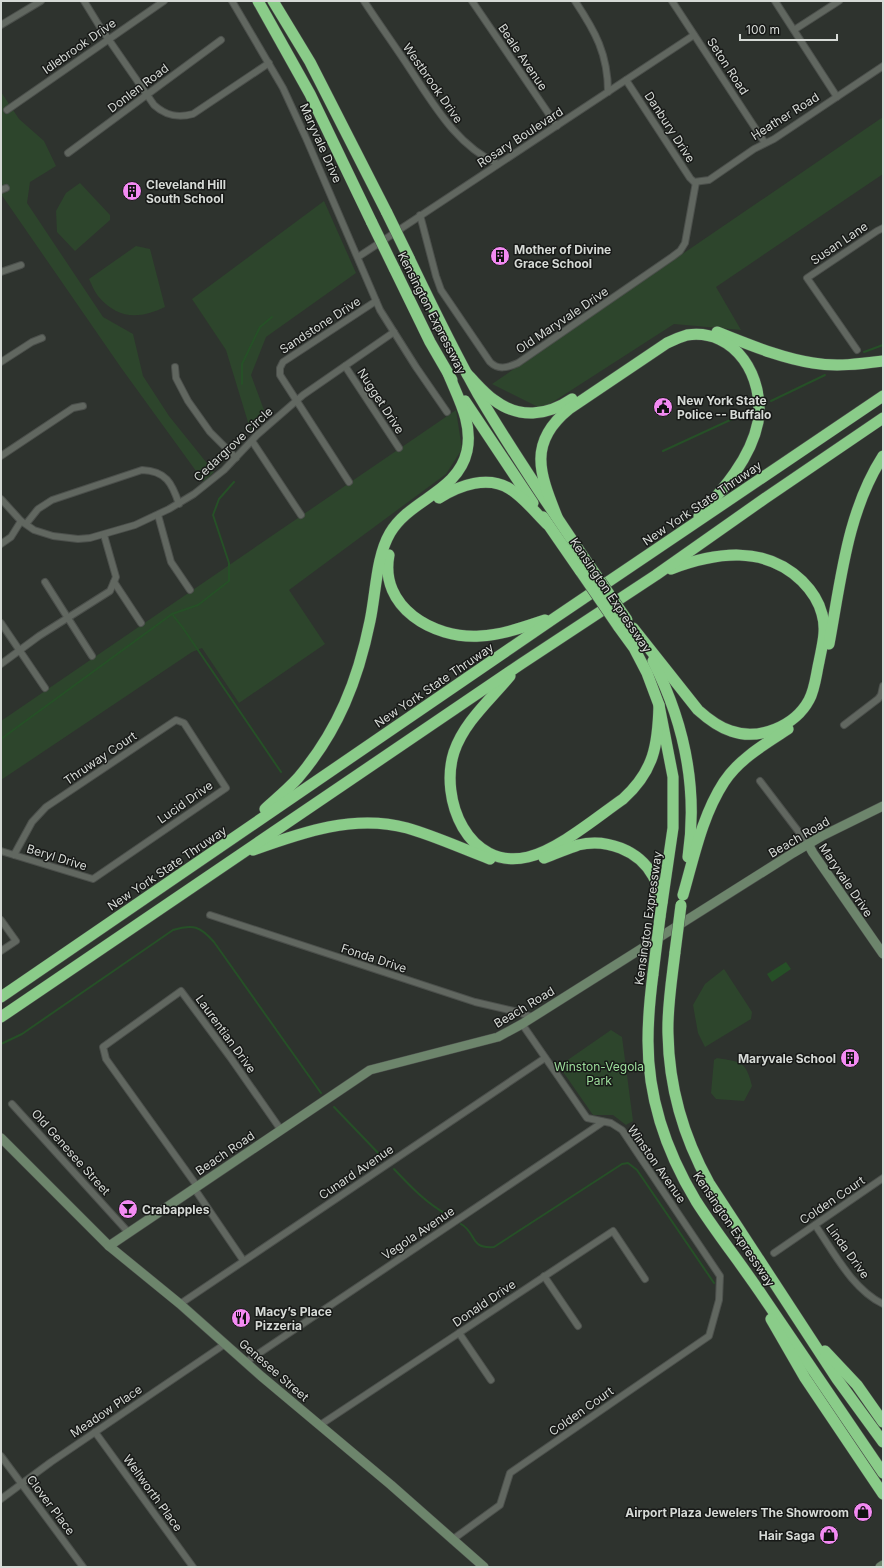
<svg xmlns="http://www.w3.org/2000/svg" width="884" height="1568" viewBox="0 0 884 1568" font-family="Inter,sans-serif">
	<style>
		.green { fill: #2d452c }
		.water { fill: #265027 }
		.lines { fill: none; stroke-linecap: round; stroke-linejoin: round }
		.stream { stroke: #265027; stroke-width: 2 }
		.street-casing { stroke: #4c504c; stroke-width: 8 }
		.secondary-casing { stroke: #4c504c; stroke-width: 10 }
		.highway-casing { stroke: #4c504c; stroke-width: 12 }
		.street { stroke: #616760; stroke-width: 6 }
		.secondary { stroke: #6d856c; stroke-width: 9 }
		.highway { stroke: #8acc89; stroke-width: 11 }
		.highway-bridge-casing { stroke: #4c504c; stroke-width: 12; stroke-linecap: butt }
		.highway-bridge { stroke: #8acc89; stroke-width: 11 }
		.labels { text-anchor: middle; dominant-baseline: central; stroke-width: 3; stroke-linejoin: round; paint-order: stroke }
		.street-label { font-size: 12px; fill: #d6dad6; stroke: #181a18 }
		.poi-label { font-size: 12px; font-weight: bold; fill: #d6dad6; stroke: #181a18; text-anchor: start }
		.park-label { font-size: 12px; fill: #9dde9c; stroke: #181a18 }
	</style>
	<rect width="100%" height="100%" fill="#2e332e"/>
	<g class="green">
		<polygon points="1,92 19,119 44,141 56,166 30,182 27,203 103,317 133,334 143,376 169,416 214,472 204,482 122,369 1,194"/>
		<polygon points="883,117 883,174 716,287 741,330 674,324 542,409 492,384"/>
		<polygon points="80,183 110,215 110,220 75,251 57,232 56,211 66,193"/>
		<polygon points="324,201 356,273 266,337 251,375 267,418 251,432 226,350 192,299"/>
		<path d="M136 246 150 249 165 307C140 319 118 320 98 296 94 291 92 285 89 279Z"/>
		<polygon points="456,410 462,449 446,474 289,590 325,644 239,703 202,648 192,652 1,780 1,721"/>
		<polygon points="724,969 752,1012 751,1019 705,1047 698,1033 693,1005 705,984"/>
		<polygon points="611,1030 622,1037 633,1121 626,1125 613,1115 593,1115 559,1066"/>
		<path d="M717 1058C741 1062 746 1061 752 1086L744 1101 716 1099 711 1093 714 1060Z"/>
	</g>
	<polygon class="water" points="786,962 791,969 772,982 767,974"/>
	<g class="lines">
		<g class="stream">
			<polyline points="864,352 883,345"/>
			<polyline points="242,384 242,364 260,327 272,317"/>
			<polyline points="771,401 825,375"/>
			<polyline points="663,451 741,415"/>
			<polyline points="172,614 183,628 281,772"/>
			<polyline points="1,739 172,614 198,605 229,581 229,563 213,515 219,499 234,482"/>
			<path d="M1 1044 22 1034 173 930C193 924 200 926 214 942L321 1093"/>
			<polyline points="334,1107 382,1157"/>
			<path d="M394 1169C410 1186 427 1204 448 1215"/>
			<path d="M461 1224C477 1233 469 1249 494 1247L622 1164 628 1163 637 1170 714 1283"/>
		</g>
		<defs>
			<g id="street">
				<path d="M84 1 100 27 154 105C166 116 178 118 193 114L269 63"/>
				<polyline points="232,1 283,88 306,138 380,310 416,367 447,412"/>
				<path d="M364 1C379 24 395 46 410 69 434 105 457 146 498 164"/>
				<polyline points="472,1 557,126"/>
				<path d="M575 1C595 31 608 54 608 92"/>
				<polyline points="672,1 765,143"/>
				<polyline points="775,1 837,97"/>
				<polyline points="1,25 41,1"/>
				<polyline points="794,30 839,1"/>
				<polyline points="626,80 690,178 694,182 709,180 754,149 774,139 883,66"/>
				<polyline points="7,110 164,1"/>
				<polyline points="68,153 221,40"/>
				<polyline points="1,190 6,188"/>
				<path d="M420 215 436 276 441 290 490 362C498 370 507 368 518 363L672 257 680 251 685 243 696 182"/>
				<polyline points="358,257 694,35"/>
				<polyline points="1,272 21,265"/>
				<polyline points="857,350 807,278 877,231 883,228"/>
				<polyline points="1,362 32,342 42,338"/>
				<polyline points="345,366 399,448"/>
				<polyline points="175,367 176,378 188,401 210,432 236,458"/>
				<polyline points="252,441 301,515"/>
				<polyline points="1,456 73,408 83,406"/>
				<polyline points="349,482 280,375 280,368 283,362 376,301"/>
				<polyline points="1,499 21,521 34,530 53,536 78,539 90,538 135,525 169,509 194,494 224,470 257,435 303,395 394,332"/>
				<polyline points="158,515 171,562 190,590"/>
				<path d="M26 524 38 509 52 500 142 470C166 471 172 483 179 504"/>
				<polyline points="1,544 11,537 21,521"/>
				<polyline points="45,582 92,656"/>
				<polyline points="114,582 141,623"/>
				<polyline points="1,623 45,688"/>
				<polyline points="1,664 39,636 110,591 116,577 104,535"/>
				<polyline points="844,725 878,699 881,695 883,686"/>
				<polyline points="760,781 808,844"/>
				<polyline points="1,851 14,855 93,879 226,788 184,723 176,720 46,807 32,822 14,855"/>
				<polyline points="210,915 475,1002 518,1012 532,1017"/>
				<polyline points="1,920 16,941 1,951"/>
				<polyline points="12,1104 129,1233"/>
				<polyline points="197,1186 106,1059 103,1047 181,991 230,1057 281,1130"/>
				<polyline points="194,1188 243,1260"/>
				<path d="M815 1225C834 1252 852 1289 883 1304"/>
				<polyline points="774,1253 883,1178"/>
				<polyline points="544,1276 578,1326"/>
				<polyline points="180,1304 545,1058"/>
				<polyline points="459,1333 491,1380"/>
				<polyline points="246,1362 603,1122"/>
				<polyline points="320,1425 613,1231 645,1279"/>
				<polyline points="95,1432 193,1567"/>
				<polyline points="1,1456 83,1567"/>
				<polyline points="1,1499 51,1462 225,1344"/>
				<polyline points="452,1540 500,1505 510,1473 709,1336 719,1300 720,1276 622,1130 611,1123 587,1118 522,1024"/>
			</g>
			<g id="secondary">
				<polyline points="808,844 813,853 883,954"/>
				<polyline points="1,1138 109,1246 180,1304 261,1376 391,1485 484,1567"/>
				<polyline points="109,1246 370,1070 498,1037 522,1024 793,853 822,836 883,806"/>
				<polyline points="880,1567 883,1565"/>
			</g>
			<g id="highway">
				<polyline points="258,1 310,94 372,223"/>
				<polyline points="273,1 310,62 387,213"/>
				<path d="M409 258C431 304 453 350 478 394 513 453 551 509 589 565"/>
				<polyline points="394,268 430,342 452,380"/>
				<path d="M717 332C748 344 780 358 813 363 836 367 860 364 883 361"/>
				<path d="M467 374C476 383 484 393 494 400 519 419 547 416 572 399"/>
				<polyline points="465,401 533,503"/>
				<path d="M439 498C460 485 488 475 510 489 524 498 535 512 547 524"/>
				<polyline points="543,517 581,572"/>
				<path d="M557 517C540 474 527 443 569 409L667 343C673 340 680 337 687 335 736 328 765 378 758 422 751 458 723 490 699 516"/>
				<path d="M389 555C379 607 433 639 480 636 502 635 524 627 545 620"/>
				<polyline points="618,626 634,648 647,673 659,705 673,777 673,828 660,917"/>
				<path d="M633 628 698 710C708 719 718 727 731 731 759 741 795 726 809 700 815 689 816 675 819 662 822 646 827 630 822 614 819 602 811 590 802 581 765 545 716 552 671 569"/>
				<path d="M829 644C841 580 847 512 883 456"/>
				<path d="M653 661C684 722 698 789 688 857"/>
				<path d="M510 676C491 699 464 722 454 752 439 799 468 871 528 857 558 850 597 817 623 799 654 771 658 745 659 705"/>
				<path d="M265 809C276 799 288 789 298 778 338 731 358 680 370 621 376 593 376 557 390 533 410 499 458 492 467 451 473 423 458 398 448 373"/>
				<path d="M253 850C303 832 354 814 407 828 435 836 463 849 490 859"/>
				<path d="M544 858C555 854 567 849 578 845 606 838 639 850 653 876 658 883 660 893 662 902"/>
				<path d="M683 895C694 857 702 816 724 782 739 759 765 744 788 729"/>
				<path d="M675 952C672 978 667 1008 668 1034 669 1086 684 1138 709 1183L837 1379 883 1442"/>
				<path d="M653 974C650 997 648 1019 648 1041 648 1098 667 1153 696 1201 717 1234 742 1265 764 1298 804 1356 843 1415 883 1473"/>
				<polyline points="1,997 556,617 883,396"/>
				<polyline points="1,1017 521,664 656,575 764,499 883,418"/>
				<polyline points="771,1319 805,1378 883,1494"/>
				<polyline points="825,1351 857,1385 883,1422"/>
			</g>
		</defs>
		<use href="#street" class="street-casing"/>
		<use href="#secondary" class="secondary-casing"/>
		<use href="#highway" class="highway-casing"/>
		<use href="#street" class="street"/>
		<use href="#secondary" class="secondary"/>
		<use href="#highway" class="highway"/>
		<defs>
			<g id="highway-bridge">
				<polyline points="387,213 409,258"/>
				<polyline points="372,223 394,268"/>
				<polyline points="589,565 627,620"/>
				<polyline points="581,572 618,626"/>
				<polyline points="675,952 681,905"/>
				<polyline points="653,974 660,917"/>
			</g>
		</defs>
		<use href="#highway-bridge" class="highway-bridge-casing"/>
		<use href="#highway-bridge" class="highway-bridge"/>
	</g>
	<defs>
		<symbol id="building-disc" viewBox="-11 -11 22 22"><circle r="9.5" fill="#f38af2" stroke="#181a18"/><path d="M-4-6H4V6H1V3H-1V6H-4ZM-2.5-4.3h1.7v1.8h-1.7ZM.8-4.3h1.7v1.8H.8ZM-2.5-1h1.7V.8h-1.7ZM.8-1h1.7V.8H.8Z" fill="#111"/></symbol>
		<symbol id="civic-disc" viewBox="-11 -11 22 22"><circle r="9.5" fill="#f38af2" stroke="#181a18"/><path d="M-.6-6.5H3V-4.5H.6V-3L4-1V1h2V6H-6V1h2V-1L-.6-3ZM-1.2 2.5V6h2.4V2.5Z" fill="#111"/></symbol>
		<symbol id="bar-disc" viewBox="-11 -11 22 22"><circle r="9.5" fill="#f38af2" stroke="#181a18"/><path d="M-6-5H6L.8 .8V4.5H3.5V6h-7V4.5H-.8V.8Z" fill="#111"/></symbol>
		<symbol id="restaurant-disc" viewBox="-11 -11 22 22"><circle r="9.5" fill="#f38af2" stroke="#181a18"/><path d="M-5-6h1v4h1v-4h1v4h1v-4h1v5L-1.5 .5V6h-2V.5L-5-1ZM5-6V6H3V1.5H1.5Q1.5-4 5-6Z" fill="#111"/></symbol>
		<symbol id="shop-disc" viewBox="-11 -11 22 22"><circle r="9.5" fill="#f38af2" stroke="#181a18"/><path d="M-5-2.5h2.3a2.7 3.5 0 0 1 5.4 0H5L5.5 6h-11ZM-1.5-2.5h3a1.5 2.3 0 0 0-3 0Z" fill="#111"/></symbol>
	</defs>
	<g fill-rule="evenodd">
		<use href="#building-disc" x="121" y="180" width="22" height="22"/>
		<use href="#building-disc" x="489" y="245" width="22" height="22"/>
		<use href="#civic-disc" x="652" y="396" width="22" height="22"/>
		<use href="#building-disc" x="839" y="1047" width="22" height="22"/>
		<use href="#bar-disc" x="117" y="1198" width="22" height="22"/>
		<use href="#restaurant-disc" x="230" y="1307" width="22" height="22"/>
		<use href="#shop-disc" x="852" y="1501" width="22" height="22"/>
		<use href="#shop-disc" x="818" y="1524" width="22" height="22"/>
	</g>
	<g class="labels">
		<g class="street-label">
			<text transform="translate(79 46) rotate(-35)">Idlebrook Drive</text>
			<text transform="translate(523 57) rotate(56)">Beale Avenue</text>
			<text transform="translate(728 66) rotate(57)">Seton Road</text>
			<text transform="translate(433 83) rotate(55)">Westbrook Drive</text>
			<text transform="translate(138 88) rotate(-37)">Donlen Road</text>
			<text transform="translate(785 116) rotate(-32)">Heather Road</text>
			<text transform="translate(670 127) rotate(57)">Danbury Drive</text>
			<text transform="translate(520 137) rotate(-33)">Rosary Boulevard</text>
			<text transform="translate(321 143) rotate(66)">Maryvale Drive</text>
			<text transform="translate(839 243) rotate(-34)">Susan Lane</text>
			<text transform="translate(432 313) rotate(63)">Kensington Expressway</text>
			<text transform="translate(562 320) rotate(-34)">Old Maryvale Drive</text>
			<text transform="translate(320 325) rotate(-33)">Sandstone Drive</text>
			<text transform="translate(381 401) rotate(57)">Nugget Drive</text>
			<text transform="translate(233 444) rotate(-43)">Cedargrove Circle</text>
			<text transform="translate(702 503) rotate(-34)">New York State Thruway</text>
			<text transform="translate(611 595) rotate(56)">Kensington Expressway</text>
			<text transform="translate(434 685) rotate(-34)">New York State Thruway</text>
			<text transform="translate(100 758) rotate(-34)">Thruway Court</text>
			<text transform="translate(185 802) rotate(-35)">Lucid Drive</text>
			<text transform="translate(799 837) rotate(-30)">Beach Road</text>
			<text transform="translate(57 857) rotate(17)">Beryl Drive</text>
			<text transform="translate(167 868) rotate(-34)">New York State Thruway</text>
			<text transform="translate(846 880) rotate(56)">Maryvale Drive</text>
			<text transform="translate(648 918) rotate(-82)">Kensington Expressway</text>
			<text transform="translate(374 958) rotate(18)">Fonda Drive</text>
			<text transform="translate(524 1007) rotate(-31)">Beach Road</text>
			<text transform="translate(226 1034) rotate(54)">Laurentian Drive</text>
			<text transform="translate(71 1152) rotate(48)">Old Genesee Street</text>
			<text transform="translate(225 1153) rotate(-34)">Beach Road</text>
			<text transform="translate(657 1164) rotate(55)">Winston Avenue</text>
			<text transform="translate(356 1172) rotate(-34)">Cunard Avenue</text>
			<text transform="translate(832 1200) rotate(-34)">Colden Court</text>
			<text transform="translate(734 1229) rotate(56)">Kensington Expressway</text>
			<text transform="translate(418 1233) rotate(-34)">Vegola Avenue</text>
			<text transform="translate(848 1251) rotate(54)">Linda Drive</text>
			<text transform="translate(484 1303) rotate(-34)">Donald Drive</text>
			<text transform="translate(274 1370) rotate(41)">Genesee Street</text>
			<text transform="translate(106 1411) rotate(-34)">Meadow Place</text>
			<text transform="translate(581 1411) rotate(-35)">Colden Court</text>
			<text transform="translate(153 1493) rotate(54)">Wellworth Place</text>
			<text transform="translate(51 1505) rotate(53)">Clover Place</text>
		</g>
		<g class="poi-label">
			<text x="146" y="184">Cleveland Hill<tspan x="146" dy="14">South School</tspan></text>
			<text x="514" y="249">Mother of Divine<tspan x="514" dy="14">Grace School</tspan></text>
			<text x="677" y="400">New York State<tspan x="677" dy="14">Police -- Buffalo</tspan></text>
			<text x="836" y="1058" text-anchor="end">Maryvale School</text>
			<text x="142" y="1209">Crabapples</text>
			<text x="255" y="1311">Macy’s Place<tspan x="255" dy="14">Pizzeria</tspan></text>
			<text x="849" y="1512" text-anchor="end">Airport Plaza Jewelers The Showroom</text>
			<text x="815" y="1535" text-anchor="end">Hair Saga</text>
		</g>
		<g class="park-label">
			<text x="599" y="1066">Winston-Vegola<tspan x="599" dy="14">Park</tspan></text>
		</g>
	</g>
	<rect width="884" height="1568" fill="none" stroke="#d6dad6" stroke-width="4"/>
	<path d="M740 34v6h97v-6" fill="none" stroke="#d6dad6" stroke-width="2"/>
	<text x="746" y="34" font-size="12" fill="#d6dad6" stroke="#181a18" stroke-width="3" paint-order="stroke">100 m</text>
</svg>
